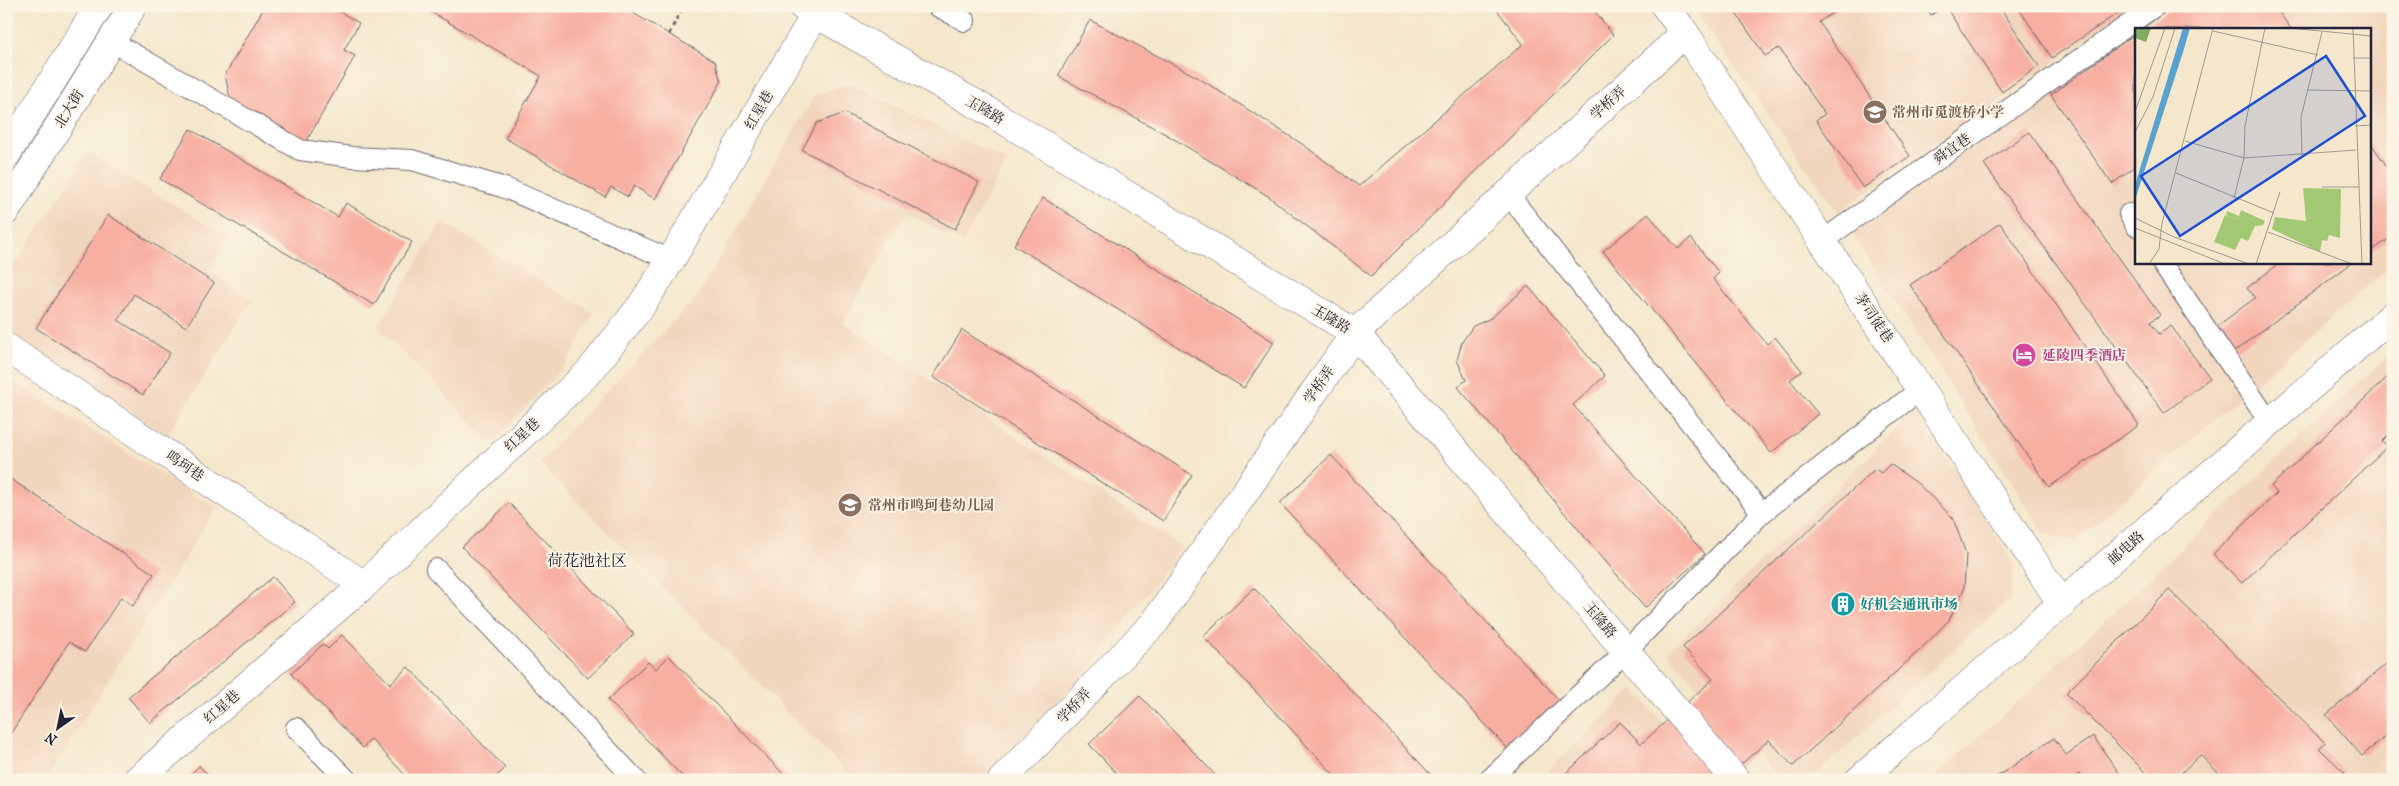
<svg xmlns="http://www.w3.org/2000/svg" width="2399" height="786" viewBox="0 0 2399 786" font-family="'IM FELL French Canon','Noto Serif SC',serif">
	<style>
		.built { fill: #f1d5bd }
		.building { fill: #f7afa2 }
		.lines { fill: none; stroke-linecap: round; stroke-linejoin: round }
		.lane-casing { stroke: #6c676e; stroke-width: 22 }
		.street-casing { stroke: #6c676e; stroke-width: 29 }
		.secondary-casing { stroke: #6c676e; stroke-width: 29 }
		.path { stroke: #6c676e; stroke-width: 3; stroke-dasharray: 4 4; stroke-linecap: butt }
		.lane { stroke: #fff; stroke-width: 20 }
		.street { stroke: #fff; stroke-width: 28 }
		.secondary { stroke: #fff; stroke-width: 28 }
		.labels { text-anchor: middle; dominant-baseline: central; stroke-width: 4; stroke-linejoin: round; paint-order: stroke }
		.street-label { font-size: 14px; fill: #22223b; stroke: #fcf5e5 }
		.education-label { font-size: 14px; font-weight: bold; fill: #785e54; stroke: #fcf5e5; text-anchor: start }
		.hotel-label { font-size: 14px; font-weight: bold; fill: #b23c85; stroke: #fcf5e5; text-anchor: start }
		.culture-label { font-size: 14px; font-weight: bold; fill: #0d838f; stroke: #fcf5e5; text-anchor: start }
		.quarter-label { font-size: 16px; fill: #22223b; stroke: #fcf5e5 }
		.inset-road { fill: none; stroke: #a09892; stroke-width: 1 }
		.view { fill: #1d4ed8; fill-opacity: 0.15; stroke: #1d4ed8; stroke-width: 2.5 }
		.inset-edge { fill: none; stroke: #22223b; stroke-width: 2.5 }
	</style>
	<rect width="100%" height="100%" fill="#fcf5e5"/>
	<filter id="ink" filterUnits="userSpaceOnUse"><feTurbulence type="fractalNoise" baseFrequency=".02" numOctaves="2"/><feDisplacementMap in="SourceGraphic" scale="10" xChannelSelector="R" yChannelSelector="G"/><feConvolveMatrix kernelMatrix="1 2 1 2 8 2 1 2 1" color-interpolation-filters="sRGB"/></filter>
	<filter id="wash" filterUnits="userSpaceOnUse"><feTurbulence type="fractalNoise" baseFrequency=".0096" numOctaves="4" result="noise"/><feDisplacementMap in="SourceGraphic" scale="20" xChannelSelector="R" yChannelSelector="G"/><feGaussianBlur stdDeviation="1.12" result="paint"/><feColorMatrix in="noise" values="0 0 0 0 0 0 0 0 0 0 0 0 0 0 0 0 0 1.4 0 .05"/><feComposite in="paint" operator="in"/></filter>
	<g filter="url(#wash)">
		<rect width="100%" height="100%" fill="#f4e7cc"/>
		<g class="built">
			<polygon points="1691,6 2135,6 1838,212"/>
			<polygon points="2171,6 2393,6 2393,264 2075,541 2045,534 1851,232 2136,30 2136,262 2370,262 2370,29 2139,29"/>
			<polygon points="849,84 1007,161 963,242 906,213 843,323 1182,547 1087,671 983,780 855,780 539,463 698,295 815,95"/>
			<polygon points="88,153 229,238 209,271 252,300 167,435 6,331 6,279"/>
			<polygon points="442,222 594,313 566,364 492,443 378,327"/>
			<polygon points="2393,351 2393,776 2388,780 1931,780 2022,698"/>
			<polygon points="6,377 216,508 46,780 6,780"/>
			<polygon points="1916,410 2014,565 2010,599 1815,775 1779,778 1667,653"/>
			<polygon points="1634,689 1712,780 1538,780"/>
		</g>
		<g id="blocks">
			<g class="building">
				<polygon points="265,6 330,6 359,23 344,50 355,56 306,142 230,98 225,75"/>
				<polygon points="421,6 621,6 715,61 721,82 655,199 634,186 628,197 611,187 605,197 505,138 541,76"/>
				<polygon points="1494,6 1591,6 1613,35 1371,276 1268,196 1169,136 1058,76 1090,20 1197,77 1302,144 1359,186 1523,44"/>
				<polygon points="1731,6 1843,6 1819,22 1910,156 1863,188 1816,120 1825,114 1779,48 1765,56"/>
				<polygon points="1925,6 1999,6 2039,66 2002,92 1945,6 1931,15"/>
				<polygon points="2017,6 2128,6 2052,58"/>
				<polygon points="2173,6 2275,6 2291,29 2142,29"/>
				<polygon points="2136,33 2136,166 2112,184 2051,95"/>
				<polygon points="845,113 979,182 955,229 802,150 817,123"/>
				<polygon points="190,129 338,217 346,203 412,242 374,305 160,179"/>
				<polygon points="2029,132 2160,315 2150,322 2159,334 2171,326 2210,378 2164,413 1984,164"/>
				<polygon points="2370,142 2393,175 2393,236 2370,252"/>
				<polygon points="1043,198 1274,342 1244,388 1014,245"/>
				<polygon points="1648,214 1678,249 1691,238 1719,273 1713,279 1767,344 1775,337 1802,371 1790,380 1818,414 1771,453 1603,251"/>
				<polygon points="108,215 214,283 186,327 134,294 118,320 170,353 143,395 36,328"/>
				<polygon points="2000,223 2139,425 2049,487 1910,285"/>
				<polygon points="2281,262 2353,262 2231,354 2212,330 2255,298 2247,288"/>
				<polygon points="1528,286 1605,376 1573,405 1705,554 1645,608 1458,387 1466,380 1457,360 1462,342 1473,326 1491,318"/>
				<polygon points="962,330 1192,475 1163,521 933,377"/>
				<polygon points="2393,372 2393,430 2382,441 2388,446 2242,583 2213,554 2277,493 2271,486"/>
				<polygon points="1331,455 1573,715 1521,763 1280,503"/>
				<polygon points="1890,464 1917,483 1953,518 1966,554 1964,589 1949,620 1921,649 1793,766 1769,740 1723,780 1559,780 1620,722 1641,744 1713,679 1683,647 1875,469 1881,473"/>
				<polygon points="6,476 154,574 133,606 121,597 85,652 69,642 6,741"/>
				<polygon points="509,503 634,634 588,678 462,547"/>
				<polygon points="273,577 295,602 150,723 128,697"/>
				<polygon points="1254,588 1436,780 1339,780 1203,636"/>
				<polygon points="2169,590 2325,743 2319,748 2345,773 2338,780 2226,780 2200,755 2174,780 2153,780 2066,693"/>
				<polygon points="342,635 390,684 408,667 505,768 493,780 410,780 371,739 363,748 291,674 323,644 328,649"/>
				<polygon points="669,656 789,780 686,780 608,700 648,662 656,669"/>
				<polygon points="2393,658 2393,730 2362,756 2326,715"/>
				<polygon points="1140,696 1220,780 1123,780 1089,744"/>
				<polygon points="2093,736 2124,780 2083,780 2079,774 2070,780 1992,780 2054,738 2066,755"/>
				<polygon points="199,766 213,780 185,780"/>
			</g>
		</g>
	</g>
	<g filter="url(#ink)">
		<use href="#blocks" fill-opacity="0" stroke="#6c676e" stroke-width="1"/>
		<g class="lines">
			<defs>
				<g id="lane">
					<polyline points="937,6 965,21"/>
					<polyline points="111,41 300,150 352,157 412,160 505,188 671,260"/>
					<polyline points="1508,194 1762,513"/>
					<polyline points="2129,214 2136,226"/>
					<polyline points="1822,241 2155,6"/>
					<polyline points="2161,262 2270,423"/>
					<polyline points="436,569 636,780"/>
					<polyline points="296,728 347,780"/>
					<polyline points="1489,780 1626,651 1762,513 1921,389"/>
				</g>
				<g id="street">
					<polyline points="802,6 990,112 1355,333 1736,780"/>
					<polyline points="1665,6 1685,33 2062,604"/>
					<polyline points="6,347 364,585"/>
					<polyline points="137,780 364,585 590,371 641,306 671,260 816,13"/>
					<polyline points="1002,780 1155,622 1355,333 1685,33"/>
				</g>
				<g id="secondary">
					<polyline points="6,155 99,6"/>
					<polyline points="6,211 133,6"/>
					<polyline points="1859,780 2393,315"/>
				</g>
			</defs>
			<use href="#lane" class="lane-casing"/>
			<use href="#street" class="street-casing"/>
			<use href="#secondary" class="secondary-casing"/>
			<polyline class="path" points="669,34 683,6"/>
			<use href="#lane" class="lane"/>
			<use href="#street" class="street"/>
			<use href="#secondary" class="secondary"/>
		</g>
	</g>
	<defs>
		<symbol id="school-disc" viewBox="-11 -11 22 22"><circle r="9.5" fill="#8d6e63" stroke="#fcf5e5"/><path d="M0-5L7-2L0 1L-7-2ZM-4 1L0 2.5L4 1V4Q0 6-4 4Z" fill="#fff"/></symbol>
		<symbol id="hotel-disc" viewBox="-11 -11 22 22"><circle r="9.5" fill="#d1479c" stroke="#fcf5e5"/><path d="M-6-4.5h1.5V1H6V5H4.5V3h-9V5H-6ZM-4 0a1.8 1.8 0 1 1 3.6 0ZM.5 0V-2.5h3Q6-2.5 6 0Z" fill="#fff"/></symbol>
		<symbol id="building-disc" viewBox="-11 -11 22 22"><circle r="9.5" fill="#0f9aa8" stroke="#fcf5e5"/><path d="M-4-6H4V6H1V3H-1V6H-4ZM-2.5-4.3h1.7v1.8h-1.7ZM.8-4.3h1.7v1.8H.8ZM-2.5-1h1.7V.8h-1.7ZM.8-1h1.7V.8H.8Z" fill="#fff"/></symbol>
	</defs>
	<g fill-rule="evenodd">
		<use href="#school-disc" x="1861" y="98" width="28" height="28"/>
		<use href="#hotel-disc" x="2010" y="341" width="28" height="28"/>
		<use href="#school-disc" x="836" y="491" width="28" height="28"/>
		<use href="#building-disc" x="1829" y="590" width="28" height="28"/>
	</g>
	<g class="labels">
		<g class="street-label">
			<text transform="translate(1608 103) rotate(-42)">学桥弄</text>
			<text transform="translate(69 109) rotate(-58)">北大街</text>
			<text transform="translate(759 110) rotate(-60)">红星巷</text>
			<text transform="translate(985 110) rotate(30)">玉隆路</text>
			<text transform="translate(1952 149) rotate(-35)">舜宜巷</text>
			<text transform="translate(1874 318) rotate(56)">茅司徒巷</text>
			<text transform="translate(1331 319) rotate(31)">玉隆路</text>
			<text transform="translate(1319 385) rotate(-55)">学桥弄</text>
			<text transform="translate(522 435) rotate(-43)">红星巷</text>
			<text transform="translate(185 466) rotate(34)">鸣珂巷</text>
			<text transform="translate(2126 548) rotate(-41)">邮电路</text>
			<text transform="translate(1600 620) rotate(50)">玉隆路</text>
			<text transform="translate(1074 706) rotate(-46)">学桥弄</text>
			<text transform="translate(222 707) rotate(-41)">红星巷</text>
		</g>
		<g class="education-label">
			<text x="1892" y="112">常州市觅渡桥小学</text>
			<text x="868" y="505">常州市鸣珂巷幼儿园</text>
		</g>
		<g class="hotel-label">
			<text x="2042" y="355">延陵四季酒店</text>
		</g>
		<g class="culture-label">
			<text x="1860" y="604">好机会通讯市场</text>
		</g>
		<g class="quarter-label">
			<text x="587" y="560">荷花池社区</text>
		</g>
	</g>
	<g transform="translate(2135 28)">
		<rect width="236" height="236" fill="#f4e7cc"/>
		<path d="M168 160 206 161 205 210 194 207 192 213 187 212 185 224 137 201 140 189 171 193ZM106 182 130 193 128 197 120 198 113 213 106 210 100 222 79 214 90 187 112 195 91 187 92 183 104 188Z" fill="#a3c873"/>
		<path d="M0 0H16L11 14 0 10Z" fill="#82ac65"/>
		<path d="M48 0H55L49 21 0 172V157Z" fill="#59a2d0"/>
		<path class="inset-road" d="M154 0 237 8M218 0 227 236M78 3 183 27M218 30H237M173 62 237 63M0 84 30 0M220 98 237 97M0 104 18 69 40 0M50 113 109 130 221 122M167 128 166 89 187 4M41 145 139 185M187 159H224M99 170 109 130 110 98 130 0M0 190 39 209 114 236M0 200 90 236M133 204 217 236M14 236 24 221 27 195 78 0M121 236 145 164"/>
		<path class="view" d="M191 28 230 88 45 208 6 148Z"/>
		<rect width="236" height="236" class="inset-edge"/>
	</g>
	<rect width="2399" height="786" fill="none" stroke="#fcf5e5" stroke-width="25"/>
	<g transform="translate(58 728) rotate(213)" stroke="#fcf5e5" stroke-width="4" paint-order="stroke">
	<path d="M0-4L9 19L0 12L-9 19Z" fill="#22223b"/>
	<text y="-8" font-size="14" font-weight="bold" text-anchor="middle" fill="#22223b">N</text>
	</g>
</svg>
